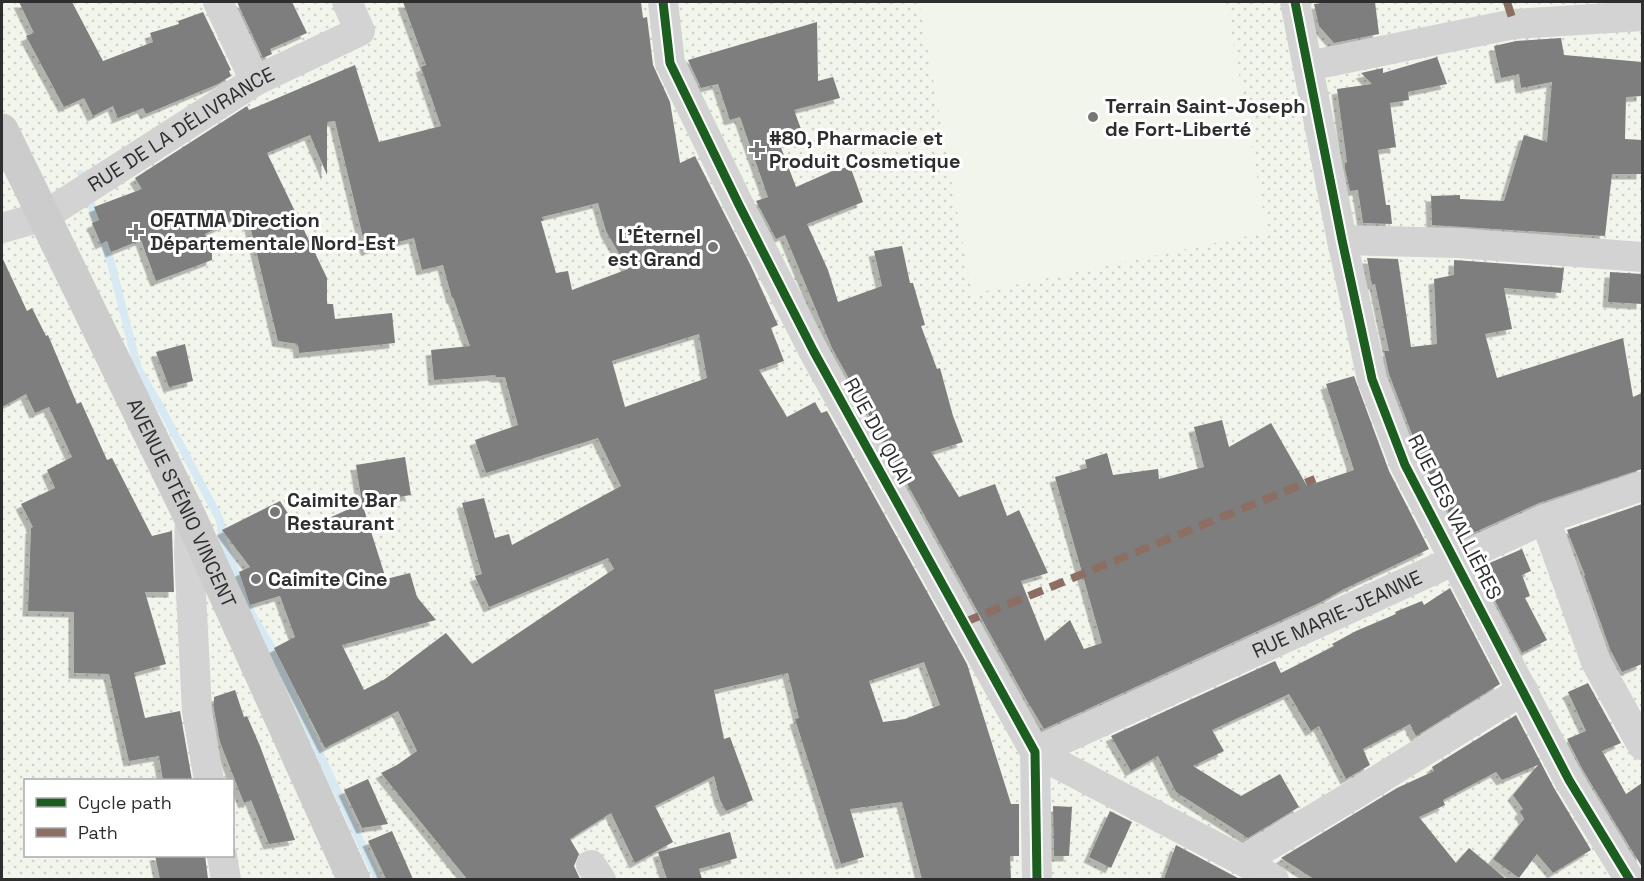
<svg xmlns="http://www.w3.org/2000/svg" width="1644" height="881" viewBox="0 0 1644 881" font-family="'Space Grotesk',sans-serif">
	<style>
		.park { fill: url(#park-dots); fill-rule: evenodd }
		.garden { fill: #f1f5eb }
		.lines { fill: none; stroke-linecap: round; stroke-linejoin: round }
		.stream { stroke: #d7e9f2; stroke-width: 8 }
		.building { fill: #7e7e7e; fill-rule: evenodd; filter: url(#shadow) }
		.street { stroke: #d3d3d3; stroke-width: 30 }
		.secondary { stroke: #ccc; stroke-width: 33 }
		.quiet { stroke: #8d6e63; stroke-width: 8; stroke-dasharray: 15 8; stroke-linecap: butt }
		.cycleway-casing { stroke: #fff; stroke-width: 13 }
		.cycleway { stroke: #1b5e20; stroke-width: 9 }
		.poi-dot { fill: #777; stroke: #fff; stroke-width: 2 }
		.labels { text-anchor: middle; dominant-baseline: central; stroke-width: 6; stroke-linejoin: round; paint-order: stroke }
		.poi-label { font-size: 20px; font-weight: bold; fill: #2e2e2e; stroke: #fff; text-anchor: start }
		.street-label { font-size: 20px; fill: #2e2e2e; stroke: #fff }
	</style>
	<defs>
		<pattern id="park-dots" width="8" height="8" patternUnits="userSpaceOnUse" patternTransform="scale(1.5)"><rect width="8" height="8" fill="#f1f5eb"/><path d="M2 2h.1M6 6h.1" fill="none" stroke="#cfd2ca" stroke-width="1.8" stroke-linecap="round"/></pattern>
		<filter id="shadow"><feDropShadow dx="-5.5" dy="5.5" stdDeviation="0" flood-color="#0004"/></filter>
	</defs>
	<rect width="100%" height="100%" fill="#fff"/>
	<path class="park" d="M2 2H1642V879L2 880ZM26 780H232V856H26Z"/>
	<polygon class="garden" points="919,2 1226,2 1267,232 972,294"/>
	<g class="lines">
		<polyline class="stream" points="81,174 111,263 138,369 161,408 220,520 224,545 240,581 252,615 269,643 378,880"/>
	</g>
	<g class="building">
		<polygon points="19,2 72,2 103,61 153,42 150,33 179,24 178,21 203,12 231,70 229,71 231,76 218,84 146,114 143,108 118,118 113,106 93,116 84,98 64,107 26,36 34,33"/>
		<polygon points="237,2 292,2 307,33 270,49 272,54 263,58"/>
		<path d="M403 2H641L643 18 647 17 653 65 670 102 680 163 695 156 750 264 778 325 771 328 784 361 759 370 787 417 815 402 821 413 827 411 967 664 1011 804H1019V856H1010L1011 879H922L902 802 850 809 864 857 841 864 795 719 799 718 788 673 714 690 724 739 730 737 753 800 726 811 720 800 714 776 655 806 673 842 635 863 611 813 570 839 579 854 574 866 580 879H467L381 773 397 765 417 751 398 711 325 748 274 648 295 637 280 596 250 605 239 572 250 567 222 530 280 501 296 526 302 523 305 529 362 503 386 579 410 573 417 597 436 620 342 645 364 690 385 679 446 633 472 664 614 569 608 558 489 607 475 576 482 574 462 503 484 498 495 538 509 534 512 545 621 486 598 438 486 473 475 440 518 425 505 377H496V375L434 380 431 350 470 346 453 297 452 298 443 265 422 270 414 238 366 250 335 121 327 122V175L310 135 267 153 327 278V304H333L335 319 392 313 395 343 299 353 298 344 278 341 247 213 205 234 212 251V260L156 281 141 240 111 252 107 241 101 244 92 223 99 220 94 207 142 189 135 178 247 106 249 110 355 65 379 142 441 126 421 67 426 65ZM598 203 606 231 628 269 572 290 568 271 556 273 541 221H543L542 217ZM699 334 707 378 625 407 612 361ZM924 662 940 705 905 719 883 722 869 681Z"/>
		<polygon points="1328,2 1375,2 1379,34 1334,43 1319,26 1314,4"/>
		<polygon points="817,22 818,81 833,77 840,98 794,110 801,129 777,137 796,187 830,172 850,166 863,202 807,224 828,270 838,302 882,286 874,251 902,246 910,283 913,283 925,325 921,326 937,369 940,368 953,416 963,442 931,452 959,497 995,484 1007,516 1019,510 1048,573 1021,581 1045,641 1070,620 1084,649 1102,643 1055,477 1087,468 1085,460 1107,453 1113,475 1158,469 1159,479 1204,467 1194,427 1222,420 1229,447 1271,423 1307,486 1354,470 1326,384 1354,376 1389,471 1429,549 1344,589 1321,602 1044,729 1026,699 832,348 785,235 776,239 756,201 768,197 740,117 730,120 718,84 701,88 688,60"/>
		<polygon points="1561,38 1564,55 1642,62 1642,96 1626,97 1625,139 1642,140 1642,174 1612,174 1605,236 1432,225 1431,196 1460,195 1460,199 1504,201 1524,135 1547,142 1552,82 1521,88 1519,74 1501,78 1494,46 1516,41"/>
		<polygon points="1437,57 1447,84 1408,92 1409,100 1390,103 1396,147 1378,150 1386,205 1390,205 1392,224 1363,223 1358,190 1350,191 1345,169 1345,163 1347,162 1337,89 1372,84 1361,73 1383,68 1383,73"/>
		<polygon points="2,257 27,311 32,308 46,336 48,335 77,404 81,402 107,460 112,458 152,536 172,531 174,592 145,592 166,664 134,673 145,718 180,711 192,780 163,780 159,756 129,761 109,674 74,673 74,612 28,611 31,528 33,527 21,504 55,488 47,470 72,457 49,407 35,413 26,394 2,407"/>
		<polygon points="1367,258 1398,259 1411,347 1437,344 1434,279 1454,275 1454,260 1564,268 1561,293 1504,288 1512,329 1485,334 1497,378 1623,338 1633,397 1642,393 1642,469 1539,503 1462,538 1421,458 1389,374 1384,351 1389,351 1375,284 1372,285"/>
		<polygon points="1610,272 1642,274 1642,304 1608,302"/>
		<polygon points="185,344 193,381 169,387 156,352"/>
		<polygon points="405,457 411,495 362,503 356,465"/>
		<polygon points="1642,504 1642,664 1622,672 1610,649 1584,576 1585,575 1567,530"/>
		<polygon points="1522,549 1531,571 1522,575 1530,596 1525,598 1547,640 1522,653 1478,568"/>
		<polygon points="1450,588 1500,684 1416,736 1410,724 1363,749 1370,765 1346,779 1319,726 1311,731 1289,694 1212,730 1224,751 1193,766 1241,796 1280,774 1299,807 1248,838 1176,792 1158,756 1131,771 1111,736 1275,661 1281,673 1334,646 1332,644 1356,631 1396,614 1395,612 1422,601 1424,605"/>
		<polygon points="1588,683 1621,743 1602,751 1626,794 1642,783 1642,867 1584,772 1567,739 1586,731 1568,692"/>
		<polygon points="235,690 244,717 247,716 260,746 295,840 269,844 251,800 244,803 220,742 214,709 214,697"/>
		<polygon points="1516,715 1554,788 1591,850 1553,873 1537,854 1519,878 1493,859 1524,819 1520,811 1523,809 1513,795 1538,765 1502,780 1496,772 1443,800 1445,805 1419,817 1456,863 1469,848 1506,879 1314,879 1281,858 1397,788 1434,771 1432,767"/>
		<polygon points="368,779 388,824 362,828 344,790"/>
		<polygon points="1053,806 1072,807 1069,856 1054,856"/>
		<polygon points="1110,811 1132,822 1111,868 1089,857"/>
		<polygon points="392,831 413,879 386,879 368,841"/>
		<polygon points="730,832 737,858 699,869 702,879 667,879 658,852"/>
		<polygon points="1176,845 1234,876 1240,879 1164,879"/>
		<polygon points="155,855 205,855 208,879 160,879"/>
	</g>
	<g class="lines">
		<g class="street">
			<polyline points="218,2 255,81"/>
			<polyline points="663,2 670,63 739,205 814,352 1035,752 1037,880"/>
			<polyline points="1295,2 1342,240 1372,379 1405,465 1569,780 1630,880"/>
			<polyline points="1308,66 1514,24 1642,16"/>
			<path id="s1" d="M2 228 44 216 255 81 360 31 347 2"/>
			<polyline points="1342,240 1458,243 1642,257"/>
			<polyline points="190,517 189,553 197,711 209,780"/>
			<polyline points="1545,519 1596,662 1642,745"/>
			<path id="s2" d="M1035 752 1545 519 1642 486"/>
			<polyline points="1035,752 1243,861 1274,880"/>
			<polyline points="222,856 226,880"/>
			<polyline points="1243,861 1355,794 1523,690"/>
			<polyline points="591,865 601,880"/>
		</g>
		<path class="secondary" id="s3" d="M2 130 190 517 354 880"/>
		<g class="quiet">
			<polyline points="1507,2 1514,24"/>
			<polyline points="965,622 1315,479"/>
		</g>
		<defs>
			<g id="cycleway">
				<polyline points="663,2 670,63 739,205 814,352 1035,752 1037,880"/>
				<polyline points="1295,2 1342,240 1372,379 1405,465 1569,780 1630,880"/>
			</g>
		</defs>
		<use href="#cycleway" class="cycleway-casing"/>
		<use href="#cycleway" class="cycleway"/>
	</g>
	<g class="poi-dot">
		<circle cx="1093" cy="117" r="6"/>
		<path d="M754 141h6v6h6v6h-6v6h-6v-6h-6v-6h6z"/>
		<path d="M133 223h6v6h6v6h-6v6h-6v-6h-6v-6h6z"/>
		<circle cx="713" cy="247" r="6"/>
		<circle cx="275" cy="512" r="6"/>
		<circle cx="256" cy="579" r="6"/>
	</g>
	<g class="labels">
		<g class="poi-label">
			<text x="1105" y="106">Terrain Saint-Joseph<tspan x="1105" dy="23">de Fort-Liberté</tspan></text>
			<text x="769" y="138">#80, Pharmacie et<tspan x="769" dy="23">Produit Cosmetique</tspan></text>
			<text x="150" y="220">OFATMA Direction<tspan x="150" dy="23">Départementale Nord-Est</tspan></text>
			<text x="701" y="236" text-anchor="end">L'Éternel<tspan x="701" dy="23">est Grand</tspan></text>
			<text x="287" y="500">Caimite Bar<tspan x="287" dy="23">Restaurant</tspan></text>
			<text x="268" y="579">Caimite Cine</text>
		</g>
		<g class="street-label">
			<text stroke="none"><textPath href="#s1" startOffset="206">RUE DE LA DÉLIVRANCE</textPath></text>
			<text transform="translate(878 431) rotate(61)">RUE DU QUAI</text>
			<text stroke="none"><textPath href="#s3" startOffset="414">AVENUE STÉNIO VINCENT</textPath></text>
			<text transform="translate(1455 517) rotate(63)">RUE DES VALLIÈRES</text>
			<text stroke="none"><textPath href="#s2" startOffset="332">RUE MARIE-JEANNE</textPath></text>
		</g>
	</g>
	<rect width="1644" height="881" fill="none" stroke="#2e2e2e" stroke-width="6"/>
	<rect x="24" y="779" width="210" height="78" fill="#ffffff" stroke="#ababab" stroke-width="1.5"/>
	<rect x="36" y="798" width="30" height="9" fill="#1b5e20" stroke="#ababab" stroke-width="1.5"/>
	<text x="78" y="809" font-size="18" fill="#2e2e2e">Cycle path</text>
	<rect x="36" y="828" width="30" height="9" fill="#8d6e63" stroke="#ababab" stroke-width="1.5"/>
	<text x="78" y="839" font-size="18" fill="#2e2e2e">Path</text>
</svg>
